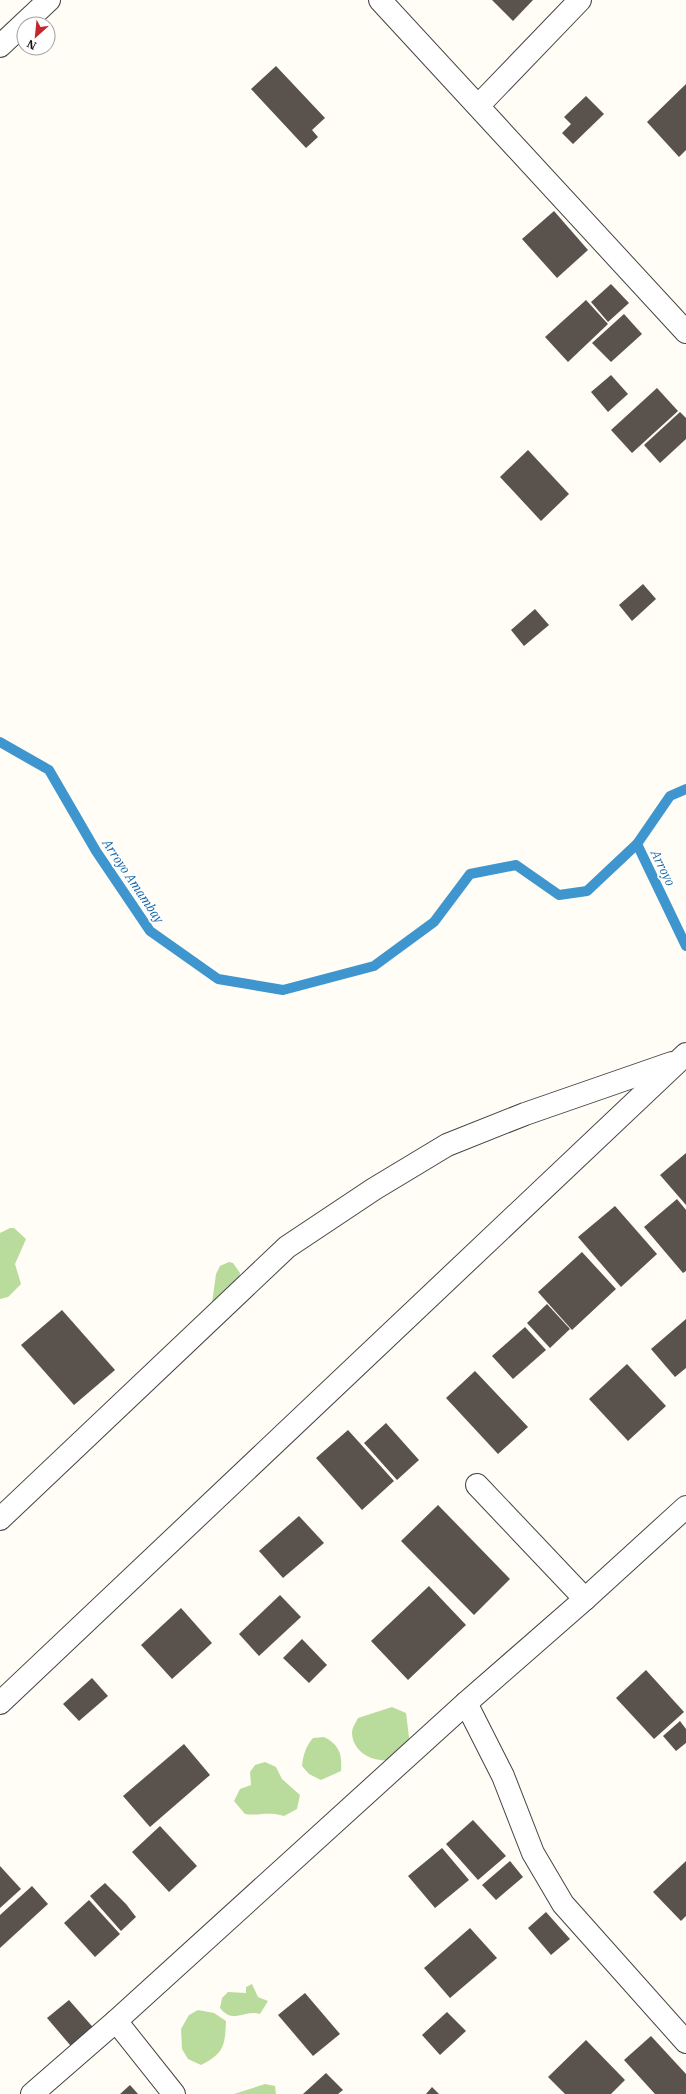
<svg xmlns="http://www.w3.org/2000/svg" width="686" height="2094" viewBox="0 0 686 2094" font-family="'IBM Plex Serif',serif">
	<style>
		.forest { fill: #b9dc9c }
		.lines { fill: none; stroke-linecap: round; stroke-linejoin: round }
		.stream { stroke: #3f96cf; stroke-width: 10 }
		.building { fill: #5a524d }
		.street-casing { stroke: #444; stroke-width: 24 }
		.street { stroke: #fff; stroke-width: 22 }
		.labels { text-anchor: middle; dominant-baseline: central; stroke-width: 4; stroke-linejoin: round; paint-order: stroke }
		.water-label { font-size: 13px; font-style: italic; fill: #1768a6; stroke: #fff }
	</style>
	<rect width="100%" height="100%" fill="#fffdf5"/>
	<g class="forest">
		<polygon points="10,1228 14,1228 26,1239 15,1264 21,1284 8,1297 0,1299 0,1233"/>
		<polygon points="229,1262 233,1263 240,1273 239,1280 212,1303 216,1274 220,1266"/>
		<path d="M392 1707 406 1713 410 1745C408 1748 404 1755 400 1757 381 1766 353 1756 352 1733 352 1728 356 1722 358 1718Z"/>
		<path d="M324 1737C340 1745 342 1755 341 1771L321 1780 309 1774 302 1766C303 1755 306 1746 313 1738Z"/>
		<path d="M265 1762 276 1767 282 1779 300 1795 297 1809 284 1816C269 1811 260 1816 245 1814L234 1801 240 1789 251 1785 250 1772 255 1765Z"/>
		<path d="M252 1984 258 1997 268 2001 260 2014C244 2009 234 2025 220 2008L222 1998 228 1992 246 1993V1987Z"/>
		<path d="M198 2010 214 2013 226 2021C225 2046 224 2053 201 2065L188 2059 182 2049 181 2029 189 2015Z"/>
		<polygon points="265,2084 275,2086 276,2094 234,2094"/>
	</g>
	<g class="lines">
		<g class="stream">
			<polyline points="0,742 49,770 96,851 150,931 218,979 283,990 374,966 434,922 470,874 516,865 559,895 587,891 637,844 670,796 686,789"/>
			<polyline points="637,844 686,946"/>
		</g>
	</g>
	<g class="building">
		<polygon points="492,0 533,0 513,21"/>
		<polygon points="276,66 325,118 312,130 318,137 306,148 251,89"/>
		<polygon points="686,84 686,150 679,157 647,122"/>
		<polygon points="586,96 604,114 573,144 562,133 571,124 564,117"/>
		<polygon points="554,211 588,250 557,278 522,239"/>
		<polygon points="611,284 629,303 608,322 591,302"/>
		<polygon points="586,300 608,324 568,362 545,337"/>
		<polygon points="624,314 642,334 611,362 592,343"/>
		<polygon points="611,375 628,394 608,412 591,392"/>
		<polygon points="657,388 678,411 632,453 611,430"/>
		<polygon points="680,412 686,418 686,439 660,463 644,445"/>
		<polygon points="528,450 569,494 541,521 500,477"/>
		<polygon points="643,584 656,599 632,621 619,605"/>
		<polygon points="535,609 549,625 524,646 511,630"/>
		<polygon points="686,1153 686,1205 660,1175"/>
		<polygon points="677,1199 686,1210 686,1271 683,1273 644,1227"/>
		<polygon points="615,1206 657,1254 621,1287 578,1237"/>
		<polygon points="582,1252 616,1289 572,1330 538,1292"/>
		<polygon points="547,1304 570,1329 550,1348 527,1323"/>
		<polygon points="62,1310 115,1370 74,1405 21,1345"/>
		<polygon points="686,1319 686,1368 675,1377 651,1349"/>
		<polygon points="525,1327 546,1350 513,1379 492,1356"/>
		<polygon points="627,1364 666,1406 628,1441 589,1399"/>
		<polygon points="475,1371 528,1427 498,1454 446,1398"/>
		<polygon points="386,1423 419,1460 397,1480 364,1443"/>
		<polygon points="348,1430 394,1481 362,1510 316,1458"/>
		<polygon points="438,1505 510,1579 474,1615 401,1541"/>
		<polygon points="299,1516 324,1543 283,1578 259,1551"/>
		<polygon points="429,1586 466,1625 408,1680 371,1641"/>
		<polygon points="280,1595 301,1617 259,1656 239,1634"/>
		<polygon points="181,1608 212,1643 172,1679 141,1645"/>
		<polygon points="302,1639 327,1665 309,1683 283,1658"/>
		<polygon points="646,1670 684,1712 654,1739 616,1698"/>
		<polygon points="92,1678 108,1696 79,1721 63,1704"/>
		<polygon points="680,1721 686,1729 686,1743 676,1751 663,1736"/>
		<polygon points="184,1744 210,1775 150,1827 123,1796"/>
		<polygon points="473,1820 506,1856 478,1880 446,1844"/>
		<polygon points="160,1826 197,1866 169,1892 132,1852"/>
		<polygon points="442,1848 469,1880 435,1908 408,1876"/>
		<polygon points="510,1861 523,1877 496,1900 482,1885"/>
		<polygon points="686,1861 686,1916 681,1921 653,1892"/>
		<polygon points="0,1866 21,1889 0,1908"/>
		<polygon points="105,1883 126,1904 136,1917 121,1931 90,1896"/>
		<polygon points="32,1886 48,1904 0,1948 0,1915"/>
		<polygon points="89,1900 120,1934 95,1957 64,1923"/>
		<polygon points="546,1912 570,1939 551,1955 528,1928"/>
		<polygon points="470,1928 497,1958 450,1998 424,1968"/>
		<polygon points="305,1993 340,2034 313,2056 278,2015"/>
		<polygon points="69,2000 98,2033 76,2052 47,2018"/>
		<polygon points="447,2012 466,2031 440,2055 422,2035"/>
		<polygon points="651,2036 686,2074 686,2094 655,2094 624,2060"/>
		<polygon points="586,2040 625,2080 611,2094 565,2094 548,2077"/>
		<polygon points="326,2073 343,2090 338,2094 303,2094"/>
		<polygon points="130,2085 138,2094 120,2094"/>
		<polygon points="432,2087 439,2094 426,2094"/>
	</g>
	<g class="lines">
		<defs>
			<g id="street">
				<polyline points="380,0 686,332"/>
				<polyline points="0,46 49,0"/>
				<polyline points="479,105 580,0"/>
				<polyline points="477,1485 585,1599"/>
				<polyline points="0,1519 287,1247 374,1189 447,1145 525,1114 672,1063"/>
				<polyline points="0,1703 686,1054"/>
				<polyline points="466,1703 503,1776 533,1853 563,1904 686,2042"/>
				<polyline points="116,2021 174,2094"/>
				<polyline points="32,2094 116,2021 466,1703 585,1599 686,1507"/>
			</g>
		</defs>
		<use href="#street" class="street-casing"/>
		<use href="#street" class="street"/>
	</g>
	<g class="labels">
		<g class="water-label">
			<text transform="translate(663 868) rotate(64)">Arroyo</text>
			<text transform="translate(133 881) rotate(56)">Arroyo Amambay</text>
		</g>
	</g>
	<g transform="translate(36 36) rotate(207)"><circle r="19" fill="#ffffff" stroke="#a0a0a0"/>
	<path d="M0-3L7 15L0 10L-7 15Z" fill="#c4262e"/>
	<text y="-6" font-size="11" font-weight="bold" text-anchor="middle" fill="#111111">N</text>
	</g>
</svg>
